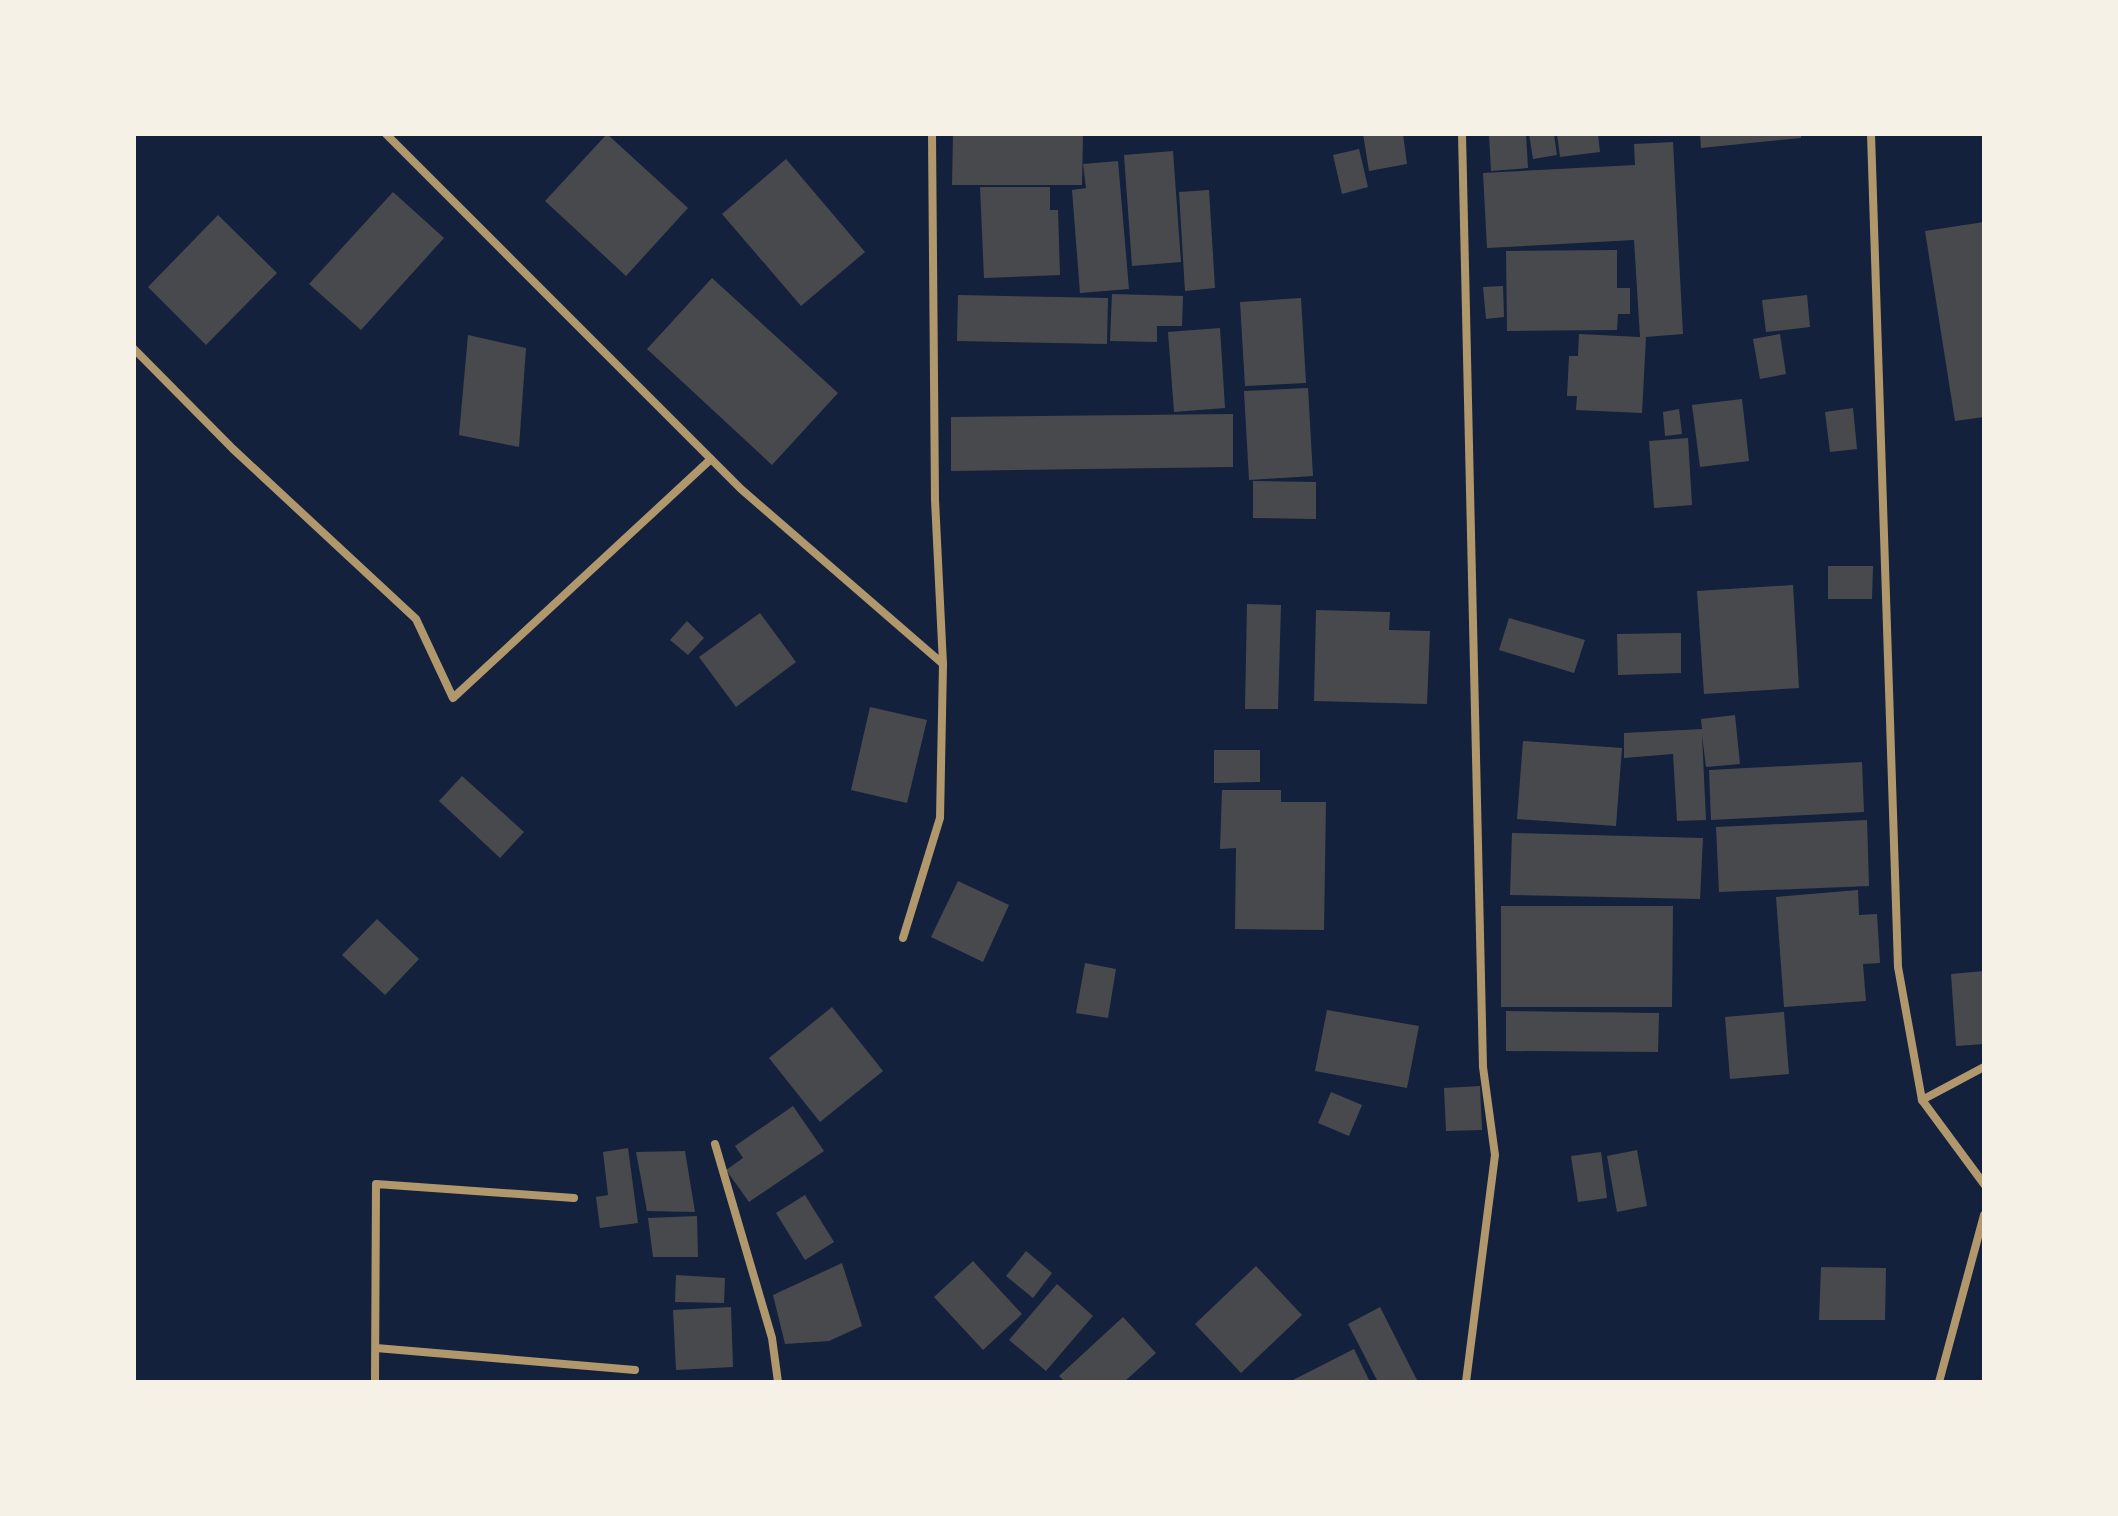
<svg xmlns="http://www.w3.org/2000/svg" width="2118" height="1516" viewBox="0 0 2118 1516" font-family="'Work Sans',sans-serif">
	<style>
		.building { fill: #48494c }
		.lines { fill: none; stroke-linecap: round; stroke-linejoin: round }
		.minor { stroke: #b1986c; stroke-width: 8 }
	</style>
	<rect width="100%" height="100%" fill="#14213d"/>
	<g class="building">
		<polygon points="607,134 688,208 626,276 545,201"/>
		<polygon points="953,134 1083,134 1082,185 952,185"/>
		<polygon points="1363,134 1403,134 1407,164 1369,171"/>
		<polygon points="1489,134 1526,134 1528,168 1491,171"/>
		<polygon points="1529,134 1554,134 1557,155 1533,159"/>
		<polygon points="1557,134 1598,134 1600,152 1560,157"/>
		<polygon points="1700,134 1801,134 1801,138 1701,148"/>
		<polygon points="1673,142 1683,334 1646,337 1642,413 1576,410 1577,396 1567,396 1569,356 1578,356 1579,334 1640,337 1634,240 1487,248 1483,173 1635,165 1634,144"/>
		<polygon points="1359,149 1368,187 1342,194 1333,155"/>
		<polygon points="1173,151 1181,262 1132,266 1124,155"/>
		<polygon points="786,159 865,252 801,306 722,214"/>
		<polygon points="1118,161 1129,289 1080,293 1072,190 1086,188 1083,164"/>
		<polygon points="980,187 1050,187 1050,210 1058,210 1060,275 984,278"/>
		<polygon points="1209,190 1215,288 1185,291 1179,192"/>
		<polygon points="393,192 444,238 361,330 309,284"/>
		<polygon points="218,215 277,273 206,345 148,287"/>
		<polygon points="1984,222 1984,417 1955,421 1925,231"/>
		<polygon points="1617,250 1617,288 1630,288 1630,314 1618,314 1617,330 1507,331 1506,251"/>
		<polygon points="712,278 838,393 772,465 647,349"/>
		<polygon points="1503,286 1504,317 1486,319 1483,287"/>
		<polygon points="1112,294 1183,296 1182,326 1157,326 1157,342 1110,341"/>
		<polygon points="958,295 1108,298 1107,344 957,341"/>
		<polygon points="1807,295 1810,327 1766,332 1762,300"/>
		<polygon points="1301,298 1306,383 1245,386 1240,302"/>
		<polygon points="1220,328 1225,408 1174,412 1168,332"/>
		<polygon points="1780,334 1786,374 1760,379 1753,339"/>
		<polygon points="468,335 526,348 519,447 459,435"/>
		<polygon points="1308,388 1313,476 1249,480 1244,391"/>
		<polygon points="1742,399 1749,461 1700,467 1692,405"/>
		<polygon points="1853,408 1857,449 1830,452 1825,412"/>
		<polygon points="1679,409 1682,434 1665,436 1663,412"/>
		<polygon points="1233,414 1233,467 951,471 951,417"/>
		<polygon points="1688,438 1692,505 1654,508 1649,441"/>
		<polygon points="1253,481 1316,482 1316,519 1253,518"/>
		<polygon points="1828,566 1873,566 1872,599 1828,599"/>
		<polygon points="1793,585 1799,688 1704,694 1697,591"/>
		<polygon points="1247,604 1281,605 1278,709 1245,709"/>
		<polygon points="1316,610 1390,612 1389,630 1430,631 1427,704 1314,701"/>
		<polygon points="760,613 796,662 736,707 699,657"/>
		<polygon points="1509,618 1585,640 1574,673 1499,650"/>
		<polygon points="687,621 704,638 688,655 670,640"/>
		<polygon points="1681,633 1681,673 1618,675 1617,634"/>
		<polygon points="870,707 927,720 907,803 851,790"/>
		<polygon points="1735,715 1740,764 1706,767 1702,735 1706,820 1677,821 1673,754 1624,758 1624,733 1702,729 1701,719"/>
		<polygon points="1523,741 1622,748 1616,826 1517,819"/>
		<polygon points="1214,750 1260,750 1260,782 1214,783"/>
		<polygon points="1862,762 1864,812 1711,820 1709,770"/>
		<polygon points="462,776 524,832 500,858 439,801"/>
		<polygon points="1222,790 1281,790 1281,802 1326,802 1324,930 1235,929 1236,848 1220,849"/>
		<polygon points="1867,820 1869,886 1719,892 1716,827"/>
		<polygon points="1512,833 1703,838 1700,899 1510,895"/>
		<polygon points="958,881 1009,905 983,962 931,937"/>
		<polygon points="1858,890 1859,915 1877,914 1880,963 1863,964 1866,1001 1784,1007 1776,897"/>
		<polygon points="1501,906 1673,906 1672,1007 1501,1007"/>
		<polygon points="377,919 419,959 385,995 342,955"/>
		<polygon points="1085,963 1116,969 1108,1018 1076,1013"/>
		<polygon points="1984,971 1984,1044 1956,1046 1951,974"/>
		<polygon points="832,1007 883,1071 820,1122 769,1058"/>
		<polygon points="1327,1010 1419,1026 1407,1088 1315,1071"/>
		<polygon points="1506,1011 1659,1013 1658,1052 1506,1051"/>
		<polygon points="1784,1012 1789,1074 1730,1079 1725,1017"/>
		<polygon points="1480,1086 1482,1130 1446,1131 1444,1088"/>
		<polygon points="1331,1092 1362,1105 1349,1136 1318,1123"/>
		<polygon points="793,1106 824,1151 749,1202 726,1170 743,1158 735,1146"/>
		<polygon points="628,1148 638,1223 600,1228 596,1197 608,1195 603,1152"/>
		<polygon points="1637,1150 1647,1206 1617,1212 1607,1156"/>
		<polygon points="685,1151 695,1212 647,1211 636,1152"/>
		<polygon points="1601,1152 1607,1198 1578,1202 1571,1156"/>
		<polygon points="805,1195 834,1242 805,1260 776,1213"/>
		<polygon points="697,1216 698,1257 653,1257 648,1218"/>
		<polygon points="1026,1251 1052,1273 1033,1298 1006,1276"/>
		<polygon points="973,1261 1022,1314 983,1350 934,1297"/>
		<polygon points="842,1263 862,1326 829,1341 785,1344 773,1295"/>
		<polygon points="1256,1266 1302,1315 1241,1373 1195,1324"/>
		<polygon points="1821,1267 1886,1268 1885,1320 1819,1320"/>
		<polygon points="676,1275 725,1278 724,1303 675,1302"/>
		<polygon points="1057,1284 1093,1316 1046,1371 1009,1340"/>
		<polygon points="731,1307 733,1367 676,1370 673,1310"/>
		<polygon points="1380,1307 1418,1382 1378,1382 1348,1324"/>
		<polygon points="1123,1317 1156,1353 1124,1382 1065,1382 1059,1376"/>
		<polygon points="1354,1349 1370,1382 1289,1382"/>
	</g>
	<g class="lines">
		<g class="minor">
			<polyline points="386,134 741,489 943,664 940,818 903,938"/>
			<polyline points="932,134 935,500 943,664"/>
			<polyline points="1462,134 1483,1067 1495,1155 1466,1382"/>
			<polyline points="1871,134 1898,967 1922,1100 1984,1067"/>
			<polyline points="134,349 233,449 416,619 453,698 711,459"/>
			<polyline points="1922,1100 1984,1184"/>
			<polyline points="715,1144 772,1338 778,1382"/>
			<polyline points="376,1348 635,1370"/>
			<polyline points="375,1382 376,1184 574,1198"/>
			<polyline points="1939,1382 1984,1215"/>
		</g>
	</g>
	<rect width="2118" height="1516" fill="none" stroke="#f6f1e7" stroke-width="272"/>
</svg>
